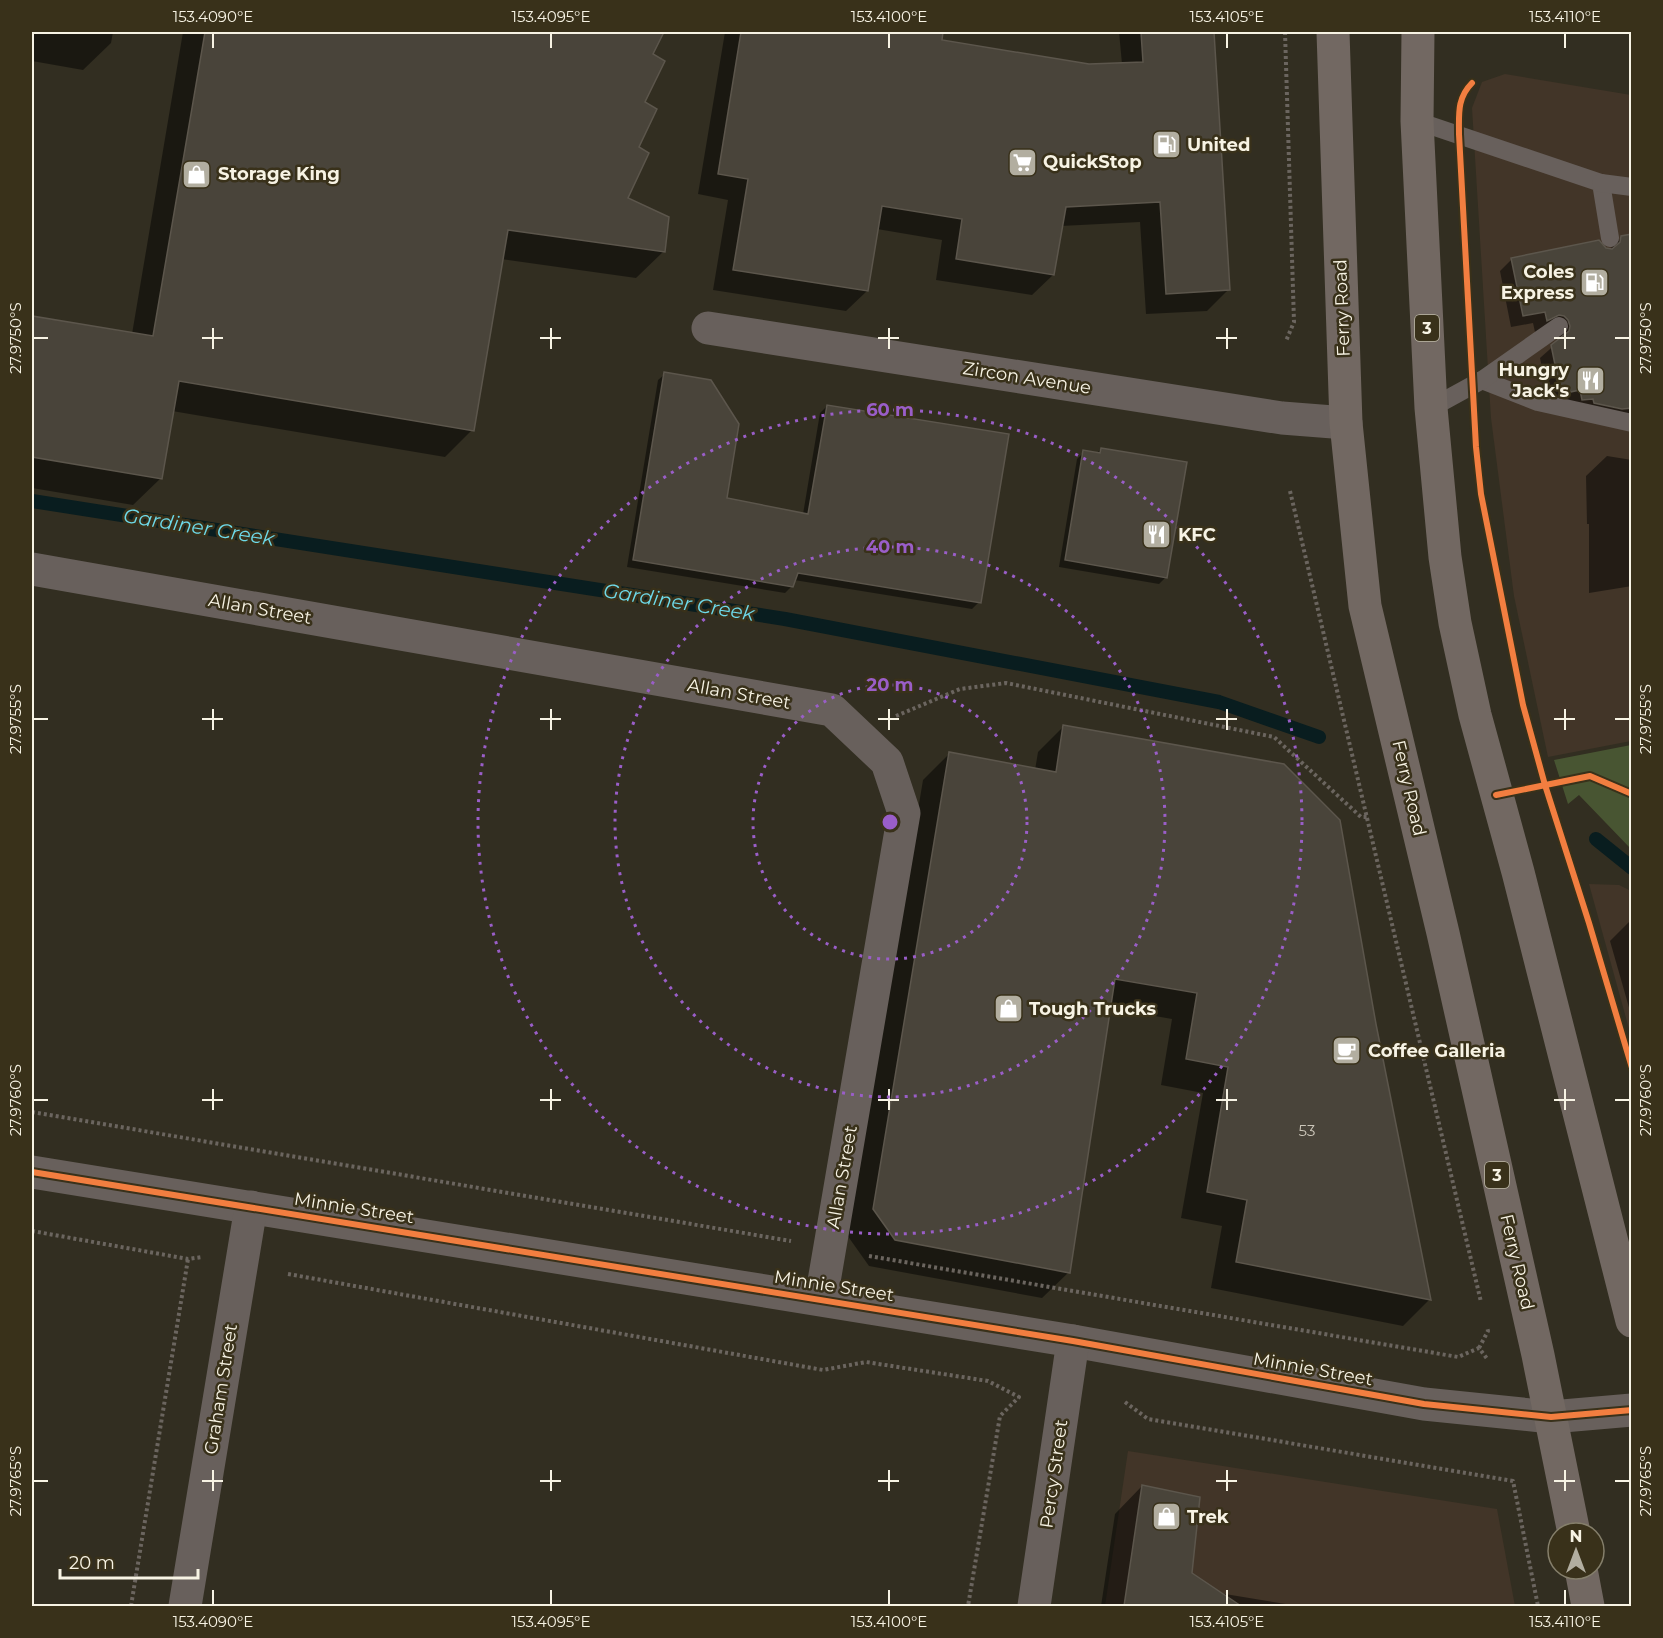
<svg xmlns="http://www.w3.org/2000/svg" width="1663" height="1638" viewBox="0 0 1663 1638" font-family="Montserrat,sans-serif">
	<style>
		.commercial { fill: #423528 }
		.green { fill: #485532 }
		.shadow { fill: #0007 }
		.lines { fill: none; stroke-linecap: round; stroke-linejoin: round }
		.stream { stroke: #091d1f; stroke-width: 14 }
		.building { fill: #49443a; stroke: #5c564c; stroke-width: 1.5 }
		.path { stroke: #6b655f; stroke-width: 4; stroke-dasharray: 3 3; stroke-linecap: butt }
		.service { stroke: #68605c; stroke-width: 18 }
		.minor { stroke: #68605c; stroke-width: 33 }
		.primary { stroke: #726862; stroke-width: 33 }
		.cycleway-casing { stroke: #39311a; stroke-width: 10 }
		.cycleway { stroke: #f27e40; stroke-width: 6 }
		.ticks { fill: none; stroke: #f7f3e4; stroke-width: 2 }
		.ring { fill: none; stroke: #9a5ec8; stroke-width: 3; stroke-dasharray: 3 6 }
		.labels { text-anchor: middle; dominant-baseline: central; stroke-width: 5; stroke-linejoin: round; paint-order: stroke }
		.number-label { font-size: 15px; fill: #ccc7ba }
		.shield { fill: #39311a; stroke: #beb9a7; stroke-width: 1.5 }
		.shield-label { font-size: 16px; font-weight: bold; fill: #f7f3e4 }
		.poi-label { font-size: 18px; font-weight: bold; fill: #f7f3e4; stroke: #39311a; text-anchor: start }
		.street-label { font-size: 18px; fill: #f7f3e4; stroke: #39311a }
		.water-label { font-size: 20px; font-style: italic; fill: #6edaea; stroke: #39311a }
		.centre { fill: #9a5ec8; stroke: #39311a; stroke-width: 3 }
		.ring-label { font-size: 18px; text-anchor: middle; font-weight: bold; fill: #9a5ec8; stroke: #39311a; stroke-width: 5; stroke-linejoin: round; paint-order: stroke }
		.neatline { fill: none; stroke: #f7f3e4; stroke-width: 2 }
		.ticks-label { font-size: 15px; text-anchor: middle; fill: #f7f3e4 }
	</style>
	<rect width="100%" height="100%" fill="#322e21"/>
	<g class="commercial">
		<polygon points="1505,74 1631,95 1631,741 1548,757 1514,596 1491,418 1472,108 1482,82"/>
		<polygon points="1589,884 1619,885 1631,891 1631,1036"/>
		<polygon points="1128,1451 1497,1509 1515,1606 1105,1606"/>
	</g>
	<polygon class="green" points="1631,745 1632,745 1631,849 1579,795 1568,804 1554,760"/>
	<g class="shadow">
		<polygon points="32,32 113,32 111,43 83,70 32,61"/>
		<polygon points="183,32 662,32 651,54 637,148 627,199 664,251 636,278 501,259 472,430 445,457 172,411 161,478 133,505 32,488 32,317 132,334"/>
		<polygon points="725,32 942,32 940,42 1089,66 1122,64 1119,32 1213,32 1228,290 1207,311 1146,314 1140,222 1061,226 1053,275 1032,295 936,280 942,240 877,229 867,291 846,311 713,290 728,200 698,194"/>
		<polygon points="1632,235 1632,416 1550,405 1540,358 1558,342 1557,332 1546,326 1535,332 1533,323 1511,327 1500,271 1512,259 1609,250 1622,237"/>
		<polygon points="665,374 726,500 803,514 820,413 827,406 979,602 972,609 794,580 792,586 785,593 627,567 658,380"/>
		<polygon points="1101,449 1166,577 1159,584 1059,567 1077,459 1084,452 1096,454"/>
		<polygon points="1607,456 1632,460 1632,586 1589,593 1589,524 1587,524 1586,476"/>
		<polygon points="1064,726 1375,1024 1429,1300 1403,1326 1211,1288 1222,1226 1181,1218 1203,1093 1161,1085 1172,1019 1109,1008 1069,1272 1042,1298 869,1266 847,1235 923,780 949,754 1035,770 1038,752"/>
		<polygon points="1631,920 1632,920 1632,1018 1610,941"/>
		<polygon points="1142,1486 1190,1574 1219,1593 1298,1606 1101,1606 1115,1514"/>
	</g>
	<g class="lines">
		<g class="stream">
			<polyline points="32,501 785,619 1219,702 1319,737"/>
			<polyline points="1596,839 1632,868"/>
		</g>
	</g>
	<g class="building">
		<polygon points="205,32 664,32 653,54 665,61 645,102 657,109 639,147 649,153 628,198 669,217 665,252 508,230 474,431 179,381 162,479 32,457 32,316 153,336"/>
		<polygon points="741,32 943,32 942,40 1089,64 1143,62 1141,32 1214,32 1230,290 1166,294 1160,202 1066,207 1054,275 956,259 962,219 882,206 868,291 733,270 748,179 718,174"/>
		<polygon points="1632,234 1632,408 1622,409 1594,403 1593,399 1582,400 1580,390 1561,394 1551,345 1569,331 1570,326 1568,320 1564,316 1559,315 1547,321 1545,312 1523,316 1511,258 1599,240 1606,248 1612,249 1620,242 1621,236"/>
		<polygon points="664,372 711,380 739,424 727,498 808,514 827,405 1009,434 981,603 798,573 793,587 633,560"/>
		<polygon points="1101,448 1187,462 1167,578 1065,560 1083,450 1100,453"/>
		<polygon points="1063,725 1284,764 1340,820 1376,1024 1431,1300 1236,1262 1247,1200 1207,1192 1228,1067 1186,1059 1197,993 1115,979 1070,1273 895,1240 873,1209 949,752 1056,772"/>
		<polygon points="1142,1485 1200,1497 1192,1573 1241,1606 1124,1606"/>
	</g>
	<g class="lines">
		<g class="path">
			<polyline points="1285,32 1294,322 1286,341"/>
			<polyline points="1290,491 1481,1302"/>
			<polyline points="896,716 960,689 1006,683 1274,737 1361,817 1368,817"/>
			<polyline points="32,1112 791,1241"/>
			<polyline points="32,1231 188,1259 202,1257"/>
			<polyline points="869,1256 1458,1357 1479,1348 1488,1360"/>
			<polyline points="288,1274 823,1370 866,1362 988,1381 1019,1397 1000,1416 968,1606"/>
			<polyline points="1479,1348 1488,1331 1487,1327"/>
			<polyline points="1125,1402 1148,1419 1513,1481 1538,1606"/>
			<polyline points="131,1606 188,1259"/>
		</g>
		<g class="service">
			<polyline points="1417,121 1601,183 1610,238"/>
			<polyline points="1601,183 1632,187"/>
			<polyline points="1482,380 1538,402 1632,423"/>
			<polyline points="1431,408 1482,380 1559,326"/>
		</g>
		<g class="minor">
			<polyline points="708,328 1282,418 1346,423"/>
			<polyline points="32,569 832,710 887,762 904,813 821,1299"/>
			<polyline points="32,1172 1073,1341 1424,1404 1551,1417 1632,1410"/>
			<polyline points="185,1606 251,1207"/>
			<polyline points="1034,1606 1073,1341"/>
		</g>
		<g class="primary">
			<polyline points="1333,32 1346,423 1365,606 1443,933 1538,1355 1574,1533"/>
			<polyline points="1418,32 1417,121 1431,408 1445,557 1455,623 1475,715 1518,872 1632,1321"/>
			<polyline points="1581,1569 1588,1606"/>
		</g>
		<defs>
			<g id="cycleway">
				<path d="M1472 83C1457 98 1459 114 1459 134L1476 447 1481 494 1523 705 1545 785 1589 923 1632 1068"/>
				<polyline points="1496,795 1590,776 1632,794"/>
				<polyline points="32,1172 1073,1341 1424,1404 1551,1417 1632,1410"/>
			</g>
		</defs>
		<use href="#cycleway" class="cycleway-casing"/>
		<use href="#cycleway" class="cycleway"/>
	</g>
	<path class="ticks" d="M213 33V48M551 33V48M889 33V48M1227 33V48M1565 33V48M213 328V349M551 328V349M889 328V349M1227 328V349M1565 328V349M33 338H48M202 338H223M540 338H561M878 338H899M1216 338H1237M1554 338H1575M1615 338H1630M213 709V730M551 709V730M889 709V730M1227 709V730M1565 709V730M33 719H48M202 719H223M540 719H561M878 719H899M1216 719H1237M1554 719H1575M1615 719H1630M213 1089V1110M551 1089V1110M889 1089V1110M1227 1089V1110M1565 1089V1110M33 1100H48M202 1100H223M540 1100H561M878 1100H899M1216 1100H1237M1554 1100H1575M1615 1100H1630M213 1470V1491M551 1470V1491M889 1470V1491M1227 1470V1491M1565 1470V1491M33 1481H48M202 1481H223M540 1481H561M878 1481H899M1216 1481H1237M1554 1481H1575M1615 1481H1630M213 1590V1605M551 1590V1605M889 1590V1605M1227 1590V1605M1565 1590V1605"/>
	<g class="ring">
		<circle cx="890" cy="822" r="137"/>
		<circle cx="890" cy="822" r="275"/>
		<circle cx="890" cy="822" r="412"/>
	</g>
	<defs>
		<symbol id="fuel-square" viewBox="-11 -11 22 22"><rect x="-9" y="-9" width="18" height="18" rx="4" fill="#b2aea0" stroke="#39311a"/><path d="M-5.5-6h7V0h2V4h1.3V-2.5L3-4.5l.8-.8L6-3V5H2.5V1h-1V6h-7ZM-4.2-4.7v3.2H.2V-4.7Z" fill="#fff"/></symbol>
		<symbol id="supermarket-square" viewBox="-11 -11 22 22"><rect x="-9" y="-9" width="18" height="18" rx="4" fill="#b2aea0" stroke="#39311a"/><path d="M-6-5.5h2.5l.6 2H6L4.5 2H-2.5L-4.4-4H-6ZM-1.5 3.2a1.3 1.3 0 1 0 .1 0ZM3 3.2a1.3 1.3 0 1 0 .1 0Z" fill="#fff"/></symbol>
		<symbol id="shop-square" viewBox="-11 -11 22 22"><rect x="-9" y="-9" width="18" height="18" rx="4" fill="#b2aea0" stroke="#39311a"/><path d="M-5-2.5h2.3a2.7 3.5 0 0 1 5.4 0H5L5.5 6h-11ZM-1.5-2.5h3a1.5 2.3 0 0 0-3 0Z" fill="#fff"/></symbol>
		<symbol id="restaurant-square" viewBox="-11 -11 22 22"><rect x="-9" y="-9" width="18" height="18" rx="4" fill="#b2aea0" stroke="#39311a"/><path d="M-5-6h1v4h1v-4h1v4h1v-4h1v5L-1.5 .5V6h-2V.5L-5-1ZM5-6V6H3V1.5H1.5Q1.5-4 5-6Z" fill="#fff"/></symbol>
		<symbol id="cafe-square" viewBox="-11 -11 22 22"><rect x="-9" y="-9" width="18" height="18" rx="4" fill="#b2aea0" stroke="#39311a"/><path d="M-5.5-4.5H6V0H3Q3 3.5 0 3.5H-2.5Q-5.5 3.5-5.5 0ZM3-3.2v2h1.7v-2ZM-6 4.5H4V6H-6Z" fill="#fff"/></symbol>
	</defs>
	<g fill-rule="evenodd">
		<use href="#fuel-square" x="1150" y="128" width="33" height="33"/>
		<use href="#supermarket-square" x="1006" y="146" width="33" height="33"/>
		<use href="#shop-square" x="180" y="158" width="33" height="33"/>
		<use href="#fuel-square" x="1578" y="266" width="33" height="33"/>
		<use href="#restaurant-square" x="1574" y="364" width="33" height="33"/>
		<use href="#restaurant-square" x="1140" y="518" width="33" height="33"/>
		<use href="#shop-square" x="992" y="992" width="33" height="33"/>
		<use href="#cafe-square" x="1330" y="1034" width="33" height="33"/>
		<use href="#shop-square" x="1150" y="1500" width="33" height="33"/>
	</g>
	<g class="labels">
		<g class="number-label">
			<text x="1307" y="1130">53</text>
		</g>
		<g class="shield">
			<rect x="1415" y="315" width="24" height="26" rx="4.5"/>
			<rect x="1485" y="1162" width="24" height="26" rx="4.5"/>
		</g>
		<g class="shield-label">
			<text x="1427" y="328">3</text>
			<text x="1497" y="1175">3</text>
		</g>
		<g class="poi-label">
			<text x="1187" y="145">United</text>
			<text x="1043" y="162">QuickStop</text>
			<text x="218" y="174">Storage King</text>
			<text x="1574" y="272" text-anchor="end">Coles<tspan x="1574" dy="21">Express</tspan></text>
			<text x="1569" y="370" text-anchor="end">Hungry<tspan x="1569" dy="21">Jack's</tspan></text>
			<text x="1178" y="535">KFC</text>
			<text x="1029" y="1009">Tough Trucks</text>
			<text x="1368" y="1051">Coffee Galleria</text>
			<text x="1187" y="1517">Trek</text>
		</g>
		<g class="street-label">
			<text transform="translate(1342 308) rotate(-92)">Ferry Road</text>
			<text transform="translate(1027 378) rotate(9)">Zircon Avenue</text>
			<text transform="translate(260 609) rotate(10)">Allan Street</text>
			<text transform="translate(739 694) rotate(10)">Allan Street</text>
			<text transform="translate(1409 788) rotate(77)">Ferry Road</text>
			<text transform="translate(842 1177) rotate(-80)">Allan Street</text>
			<text transform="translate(354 1208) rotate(9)">Minnie Street</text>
			<text transform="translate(1517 1262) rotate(77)">Ferry Road</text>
			<text transform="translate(834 1286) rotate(9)">Minnie Street</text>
			<text transform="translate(1313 1369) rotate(10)">Minnie Street</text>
			<text transform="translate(221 1389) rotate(-81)">Graham Street</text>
			<text transform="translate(1054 1474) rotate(-82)">Percy Street</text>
		</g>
		<g class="water-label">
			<text transform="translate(199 527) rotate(9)">Gardiner Creek</text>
			<text transform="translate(679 602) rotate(9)">Gardiner Creek</text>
		</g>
	</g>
	<circle cx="890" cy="822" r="9" class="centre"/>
	<g class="ring-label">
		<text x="890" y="416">60 m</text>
		<text x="890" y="553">40 m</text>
		<text x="890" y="691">20 m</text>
	</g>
	<rect width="1663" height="1638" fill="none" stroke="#39311a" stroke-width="66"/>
	<g transform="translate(1576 1551)"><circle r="28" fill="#39311a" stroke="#857f6b" stroke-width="1.5"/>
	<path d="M0-4.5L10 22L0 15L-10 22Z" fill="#b2aea0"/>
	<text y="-9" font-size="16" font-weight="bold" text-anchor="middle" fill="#f7f3e4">N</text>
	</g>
	<path d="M60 1569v9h138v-9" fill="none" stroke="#f7f3e4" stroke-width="3"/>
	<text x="69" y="1569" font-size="18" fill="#f7f3e4" stroke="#39311a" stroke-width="4.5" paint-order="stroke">20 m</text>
	<rect x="33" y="33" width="1597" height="1572" class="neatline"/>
	<g class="ticks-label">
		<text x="213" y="22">153.4090°E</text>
		<text x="551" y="22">153.4095°E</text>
		<text x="889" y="22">153.4100°E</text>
		<text x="1227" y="22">153.4105°E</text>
		<text x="1565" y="22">153.4110°E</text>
		<text transform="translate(16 338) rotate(-90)" y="5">27.9750°S</text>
		<text transform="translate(1646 338) rotate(-90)" y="5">27.9750°S</text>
		<text transform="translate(16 719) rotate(-90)" y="5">27.9755°S</text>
		<text transform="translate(1646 719) rotate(-90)" y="5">27.9755°S</text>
		<text transform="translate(16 1100) rotate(-90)" y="5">27.9760°S</text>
		<text transform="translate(1646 1100) rotate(-90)" y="5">27.9760°S</text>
		<text transform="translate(16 1481) rotate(-90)" y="5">27.9765°S</text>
		<text transform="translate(1646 1481) rotate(-90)" y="5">27.9765°S</text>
		<text x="213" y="1627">153.4090°E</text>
		<text x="551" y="1627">153.4095°E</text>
		<text x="889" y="1627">153.4100°E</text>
		<text x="1227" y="1627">153.4105°E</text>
		<text x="1565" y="1627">153.4110°E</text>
	</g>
</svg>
